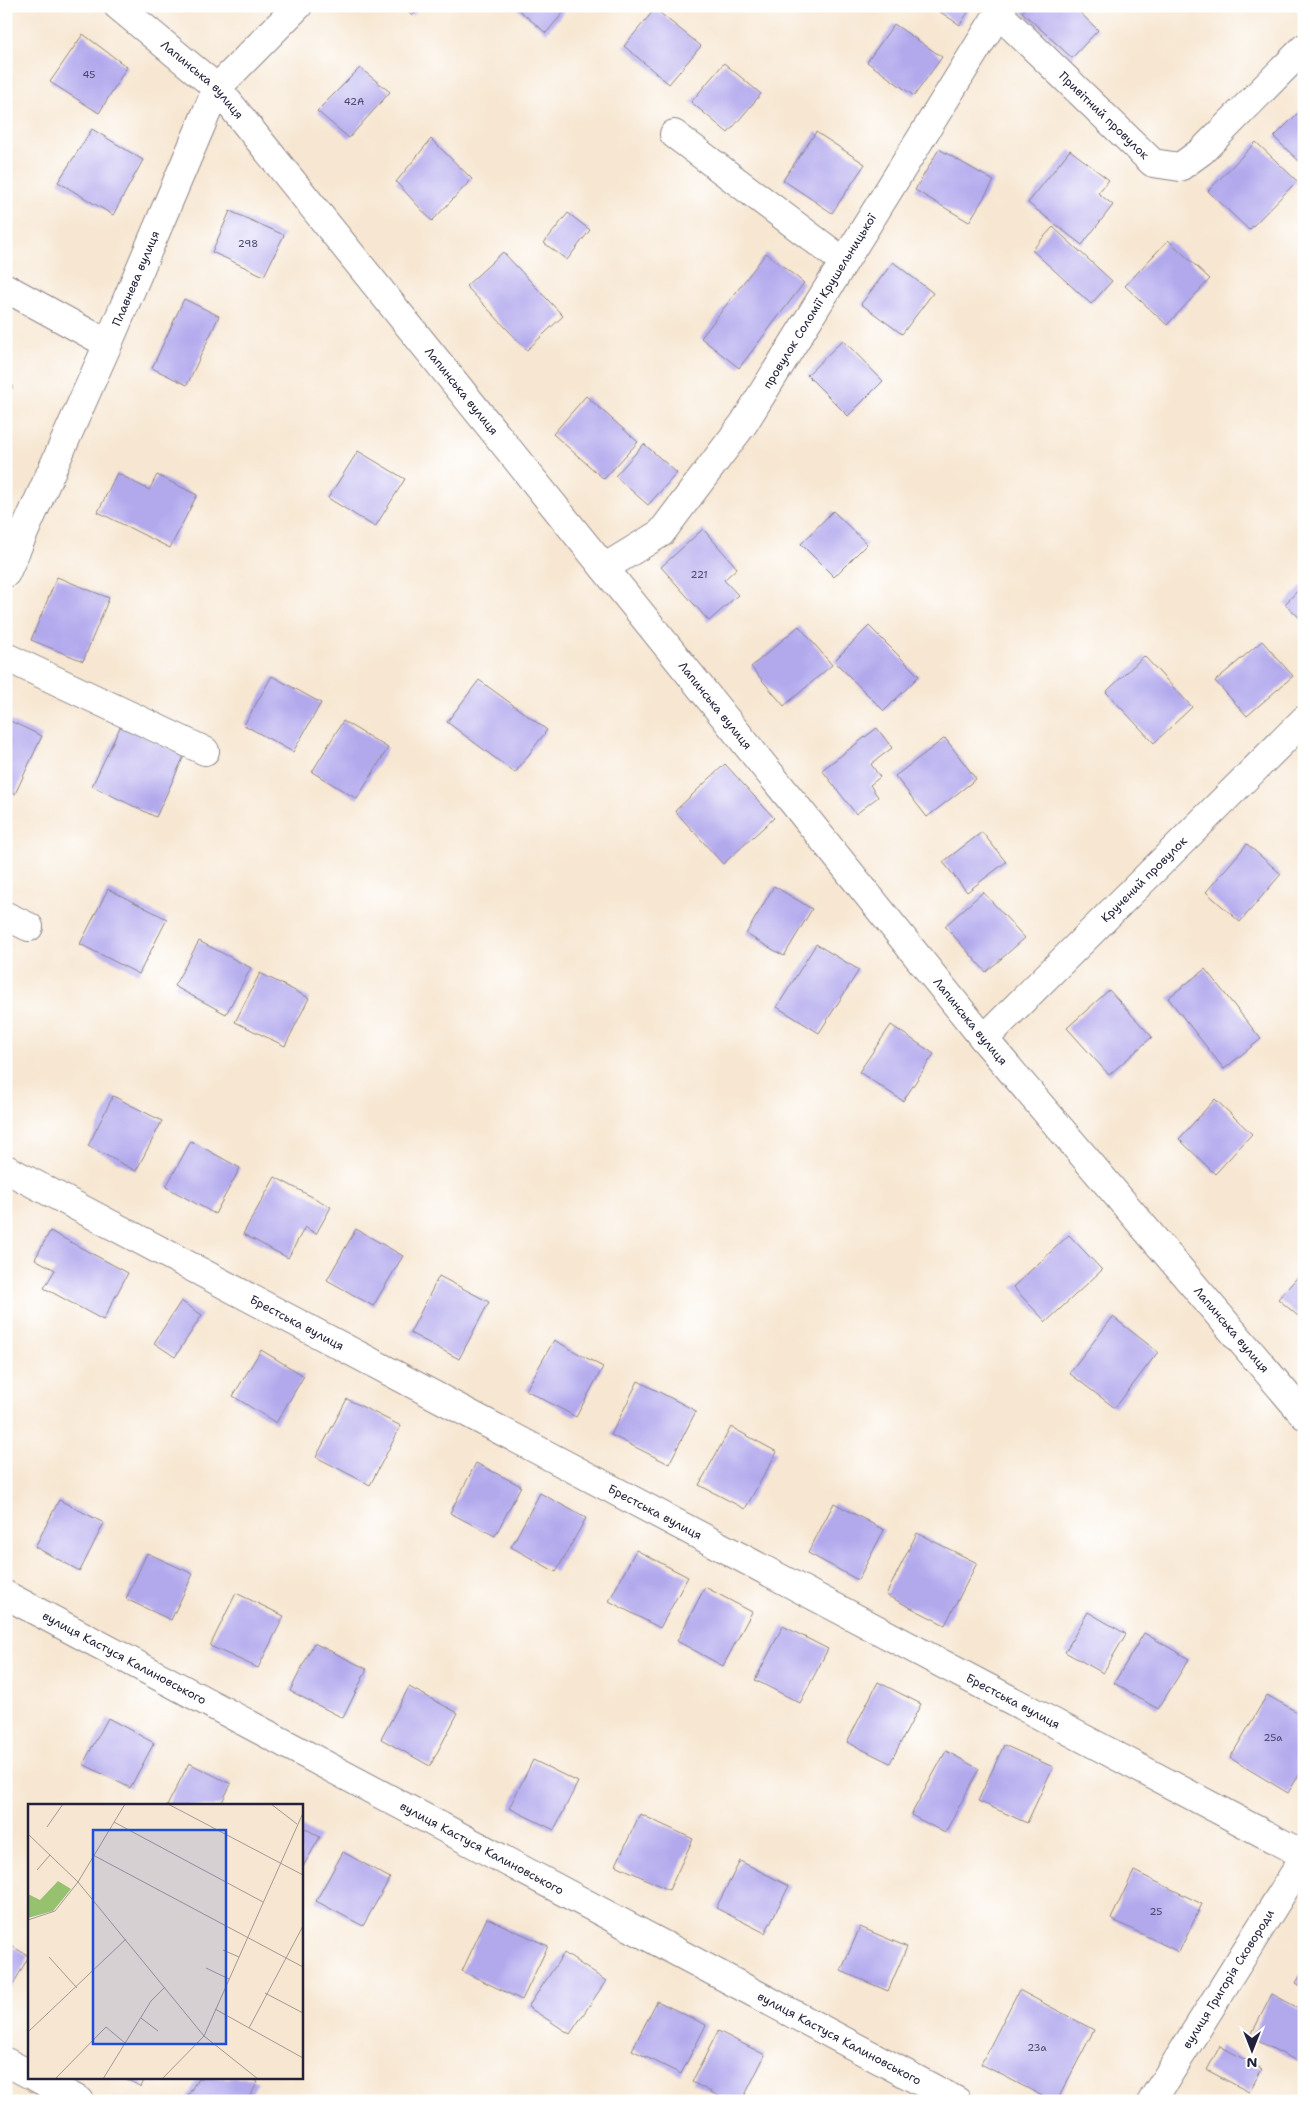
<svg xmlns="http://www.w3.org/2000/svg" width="1310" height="2107" viewBox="0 0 1310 2107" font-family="'Shantell Sans',sans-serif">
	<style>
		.building { fill: #b2a9ed }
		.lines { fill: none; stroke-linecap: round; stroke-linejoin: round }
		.minor-casing { stroke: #8c8486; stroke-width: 30 }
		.minor { stroke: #fff; stroke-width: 28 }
		.labels { text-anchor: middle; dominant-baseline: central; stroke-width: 4.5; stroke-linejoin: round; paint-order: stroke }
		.number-label { font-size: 10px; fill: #464468 }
		.street-label { font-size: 12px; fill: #22223b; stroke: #fff }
		.inset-road { fill: none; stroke: #a29896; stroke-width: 1 }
		.view { fill: #1d4ed8; fill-opacity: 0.15; stroke: #1d4ed8; stroke-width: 2.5 }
		.inset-edge { fill: none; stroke: #22223b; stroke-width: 2.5 }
	</style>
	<rect width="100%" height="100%" fill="#fff"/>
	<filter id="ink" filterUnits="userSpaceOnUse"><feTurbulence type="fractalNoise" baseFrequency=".02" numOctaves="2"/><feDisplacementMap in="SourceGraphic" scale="10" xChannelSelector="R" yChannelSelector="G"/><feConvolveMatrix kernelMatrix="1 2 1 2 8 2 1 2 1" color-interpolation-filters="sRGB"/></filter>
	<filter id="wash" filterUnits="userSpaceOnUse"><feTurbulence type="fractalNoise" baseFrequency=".0096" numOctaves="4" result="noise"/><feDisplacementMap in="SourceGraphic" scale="20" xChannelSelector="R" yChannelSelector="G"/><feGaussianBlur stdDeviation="1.12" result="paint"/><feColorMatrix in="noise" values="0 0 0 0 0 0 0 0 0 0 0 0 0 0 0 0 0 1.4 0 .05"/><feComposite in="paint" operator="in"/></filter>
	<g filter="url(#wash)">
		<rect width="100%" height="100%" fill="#f7e7d2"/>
		<g id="blocks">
			<g class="building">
				<polygon points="402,6 422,6 412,16"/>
				<polygon points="514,6 569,6 546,33"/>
				<polygon points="931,6 972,6 960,25"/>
				<polygon points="1027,6 1073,6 1098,30 1072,58 1022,12"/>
				<polygon points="655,9 701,46 669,84 624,46"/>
				<polygon points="894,24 942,57 914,96 867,62"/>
				<polygon points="83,34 127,67 99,113 50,82"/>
				<polygon points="724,63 761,94 728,133 691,102"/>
				<polygon points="360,68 390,92 349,138 317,111"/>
				<polygon points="1304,107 1304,166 1274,137"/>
				<polygon points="92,129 143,160 113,215 58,182"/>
				<polygon points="816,132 865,164 832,213 783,180"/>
				<polygon points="431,139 472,179 432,221 396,182"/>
				<polygon points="1256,142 1297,181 1249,230 1208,191"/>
				<polygon points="939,149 994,181 969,222 915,190"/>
				<polygon points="1070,150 1109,180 1098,193 1113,205 1082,245 1028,203"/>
				<polygon points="230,211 284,235 264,276 212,252"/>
				<polygon points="568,213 590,230 567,260 544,243"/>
				<polygon points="1053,227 1112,281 1091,304 1032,250"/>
				<polygon points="1168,240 1210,279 1167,325 1125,286"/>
				<polygon points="503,252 563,316 527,350 466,286"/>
				<polygon points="766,253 804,283 739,368 701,338"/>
				<polygon points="893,262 933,293 902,334 861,304"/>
				<polygon points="184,299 219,316 187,385 152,368"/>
				<polygon points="843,340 883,381 848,416 807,375"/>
				<polygon points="6,384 13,386 6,401"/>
				<polygon points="586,396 638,442 604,479 553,434"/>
				<polygon points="644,444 677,473 648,505 615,476"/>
				<polygon points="358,451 405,479 375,527 328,498"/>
				<polygon points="117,473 149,490 157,475 197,495 170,548 98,512"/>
				<polygon points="833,511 867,544 834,577 801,544"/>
				<polygon points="703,529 737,568 724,580 738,595 709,621 661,567"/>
				<polygon points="57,577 109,598 83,661 31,640"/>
				<polygon points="1304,584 1304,622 1285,604"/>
				<polygon points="799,626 832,665 784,706 751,667"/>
				<polygon points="869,626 919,676 884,711 834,661"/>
				<polygon points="1262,641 1293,676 1247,716 1215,681"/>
				<polygon points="1144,656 1192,707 1154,743 1106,692"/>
				<polygon points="272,676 321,703 293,752 244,725"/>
				<polygon points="479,680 547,730 515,773 447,722"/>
				<polygon points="6,719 42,736 15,794 6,790"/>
				<polygon points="343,721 388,748 357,799 312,772"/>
				<polygon points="121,725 184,756 156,817 92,786"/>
				<polygon points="877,728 892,748 871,764 880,777 870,785 878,797 856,814 822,770"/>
				<polygon points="945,738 976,779 927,817 895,776"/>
				<polygon points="725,764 774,818 723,864 675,811"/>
				<polygon points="982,832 1006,862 967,892 943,862"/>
				<polygon points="1247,844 1281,874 1240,922 1206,892"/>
				<polygon points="774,886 812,909 784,956 746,934"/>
				<polygon points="108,889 167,919 139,974 80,944"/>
				<polygon points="983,892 1025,938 986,972 945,926"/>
				<polygon points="199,941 251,968 226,1014 174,986"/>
				<polygon points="816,944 859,970 819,1033 777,1007"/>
				<polygon points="1205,969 1261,1039 1224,1069 1168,998"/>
				<polygon points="260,973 309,998 285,1046 235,1022"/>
				<polygon points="1109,990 1152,1037 1109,1075 1067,1028"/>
				<polygon points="891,1025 934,1054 903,1101 859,1072"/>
				<polygon points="113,1096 162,1121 136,1171 88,1146"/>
				<polygon points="1215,1099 1252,1134 1215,1174 1179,1139"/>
				<polygon points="191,1141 240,1168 215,1214 166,1187"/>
				<polygon points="275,1177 331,1207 316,1234 305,1227 288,1258 243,1234"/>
				<polygon points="356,1229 403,1256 373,1306 327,1280"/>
				<polygon points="50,1231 128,1273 103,1320 44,1288 55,1270 35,1259"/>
				<polygon points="1069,1235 1102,1270 1046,1322 1013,1287"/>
				<polygon points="1304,1270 1304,1321 1278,1299"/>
				<polygon points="439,1276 489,1302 459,1359 410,1333"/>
				<polygon points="181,1301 202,1315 175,1357 154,1343"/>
				<polygon points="1113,1317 1158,1352 1115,1408 1069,1373"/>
				<polygon points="554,1340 603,1367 576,1417 526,1390"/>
				<polygon points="261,1350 304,1376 276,1423 233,1396"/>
				<polygon points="638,1381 696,1411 669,1464 611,1435"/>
				<polygon points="347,1399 401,1426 370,1485 316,1457"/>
				<polygon points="731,1427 777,1452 745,1509 699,1485"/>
				<polygon points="476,1463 521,1486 495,1536 450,1513"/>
				<polygon points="540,1493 586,1518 556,1572 511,1547"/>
				<polygon points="59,1500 104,1523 80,1571 35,1547"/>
				<polygon points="834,1503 884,1530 858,1580 808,1553"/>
				<polygon points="917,1533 977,1563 945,1625 886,1595"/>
				<polygon points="636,1550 688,1577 660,1628 609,1601"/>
				<polygon points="147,1553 193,1574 171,1620 126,1599"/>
				<polygon points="705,1587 752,1612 723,1666 677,1641"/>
				<polygon points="236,1593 284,1616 258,1668 210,1646"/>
				<polygon points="1088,1612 1126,1634 1103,1673 1065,1652"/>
				<polygon points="783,1626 828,1649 800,1703 755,1680"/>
				<polygon points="1144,1633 1189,1659 1158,1709 1114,1683"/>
				<polygon points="314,1643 367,1669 343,1718 290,1691"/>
				<polygon points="878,1682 921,1704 890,1763 847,1742"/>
				<polygon points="409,1687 458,1713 430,1766 381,1739"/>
				<polygon points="1267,1695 1304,1716 1304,1767 1288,1793 1230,1758"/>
				<polygon points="108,1718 154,1743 130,1788 83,1764"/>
				<polygon points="1004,1745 1053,1767 1027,1823 978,1801"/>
				<polygon points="946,1751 979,1769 945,1833 911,1815"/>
				<polygon points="533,1760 578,1782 554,1830 509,1808"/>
				<polygon points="189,1763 231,1784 220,1806 167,1806"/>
				<polygon points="640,1814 693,1839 669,1890 616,1865"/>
				<polygon points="301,1826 320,1837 301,1870"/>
				<polygon points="343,1852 390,1878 363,1926 316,1901"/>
				<polygon points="740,1861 789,1886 765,1933 716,1908"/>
				<polygon points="1134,1871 1202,1904 1179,1952 1111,1919"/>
				<polygon points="487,1918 548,1946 522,2000 462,1971"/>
				<polygon points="860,1927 907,1947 888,1991 841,1971"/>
				<polygon points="6,1943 29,1956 6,1997"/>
				<polygon points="564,1953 606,1981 570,2034 528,2007"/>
				<polygon points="1304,1969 1304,1988 1296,1983"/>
				<polygon points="1019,1990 1094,2030 1057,2101 1052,2101 981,2064"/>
				<polygon points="1272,1994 1304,2011 1304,2047 1297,2061 1250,2037"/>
				<polygon points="657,2001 706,2025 681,2074 632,2050"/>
				<polygon points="718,2031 765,2055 742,2101 728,2101 692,2082"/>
				<polygon points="1220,2046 1262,2069 1249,2092 1207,2070"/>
				<polygon points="125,2078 145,2078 141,2087"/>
				<polygon points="198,2078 251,2078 258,2082 247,2101 185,2101"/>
			</g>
		</g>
	</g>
	<g filter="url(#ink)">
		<use href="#blocks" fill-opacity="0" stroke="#8c8486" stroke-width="1"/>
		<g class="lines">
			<defs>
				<g id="minor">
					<path id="s1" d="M118 6 217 88 984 1039 1304 1415"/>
					<path id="s2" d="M999 14 1153 163 1180 167 1202 151 1304 48"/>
					<polyline points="674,134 843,261"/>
					<polyline points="6,288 108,344"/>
					<path id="s3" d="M604 568 661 533 744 423 1003 6"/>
					<path id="s4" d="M6 573 108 344 217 88 298 6"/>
					<polyline points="6,657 205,751"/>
					<polyline points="6,916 29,927"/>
					<path id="s5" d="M984 1039 1304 720"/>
					<path id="s6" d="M6 1169 1304 1855"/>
					<path id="s7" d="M6 1595 957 2101"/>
					<polyline points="6,2062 29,2074"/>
					<polyline points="37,2078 80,2101"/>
					<path id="s8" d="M1152 2101 1304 1858"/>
				</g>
			</defs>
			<use href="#minor" class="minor-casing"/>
			<use href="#minor" class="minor"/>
		</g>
	</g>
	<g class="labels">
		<g class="number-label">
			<text x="89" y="74">45</text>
			<text x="354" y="101">42А</text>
			<text x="248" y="243">298</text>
			<text x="699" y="574">221</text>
			<text x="1273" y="1737">25а</text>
			<text x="1156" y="1911">25</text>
			<text x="1037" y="2047">23а</text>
		</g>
		<g class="street-label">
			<text stroke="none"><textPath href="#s1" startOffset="112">Лапинська вулиця</textPath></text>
			<text stroke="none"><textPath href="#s2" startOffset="146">Привітний провулок</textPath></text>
			<text stroke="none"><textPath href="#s4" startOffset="322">Плавнева вулиця</textPath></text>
			<text stroke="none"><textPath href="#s3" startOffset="348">провулок Соломії Крушельницької</textPath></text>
			<text stroke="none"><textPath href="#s1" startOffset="518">Лапинська вулиця</textPath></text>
			<text stroke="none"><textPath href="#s1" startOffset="922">Лапинська вулиця</textPath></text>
			<text stroke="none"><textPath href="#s5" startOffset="226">Кручений провулок</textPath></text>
			<text stroke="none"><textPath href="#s1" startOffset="1328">Лапинська вулиця</textPath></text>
			<text stroke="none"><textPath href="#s6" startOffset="329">Брестська вулиця</textPath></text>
			<text stroke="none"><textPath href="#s1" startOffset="1732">Лапинська вулиця</textPath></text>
			<text stroke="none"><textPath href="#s6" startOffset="734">Брестська вулиця</textPath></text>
			<text stroke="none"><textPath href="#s7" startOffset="134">вулиця Кастуся Калиновського</textPath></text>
			<text stroke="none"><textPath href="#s6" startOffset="1139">Брестська вулиця</textPath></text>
			<text stroke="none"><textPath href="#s7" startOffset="539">вулиця Кастуся Калиновського</textPath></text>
			<text stroke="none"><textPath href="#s8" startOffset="144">вулиця Григорія Сковороди</textPath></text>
			<text stroke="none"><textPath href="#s7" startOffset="944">вулиця Кастуся Калиновського</textPath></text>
		</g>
	</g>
	<g transform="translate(28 1804)">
		<rect width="275" height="275" fill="#f7e7d2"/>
		<path d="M30 77 43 85 25 107 0 114V90L12 96Z" fill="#96c16f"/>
		<path class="inset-road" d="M140 0 275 71M243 0 269 20M86 18 235 98M19 23 35 0M0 30 50 78 176 232 230 275M65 51 275 163M9 66 22 51M0 116 27 107 50 78 97 0M195 146 211 153M21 153 49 184M178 164 201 175M237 189 275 209M187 205 275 254M113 214 130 227M221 224 275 122M0 228 98 135M27 275 78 223 97 239M75 275 123 197 137 183M134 275 176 232 275 9"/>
		<path class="view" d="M65 26H198V240H65Z"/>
		<rect width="275" height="275" class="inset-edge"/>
	</g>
	<rect width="1310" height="2107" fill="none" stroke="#fff" stroke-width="25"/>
	<g transform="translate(1252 2050) rotate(180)" stroke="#ffffff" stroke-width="4" paint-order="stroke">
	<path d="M0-4L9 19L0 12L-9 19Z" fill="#22223b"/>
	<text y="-8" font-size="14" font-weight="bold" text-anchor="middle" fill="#22223b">N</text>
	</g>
</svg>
